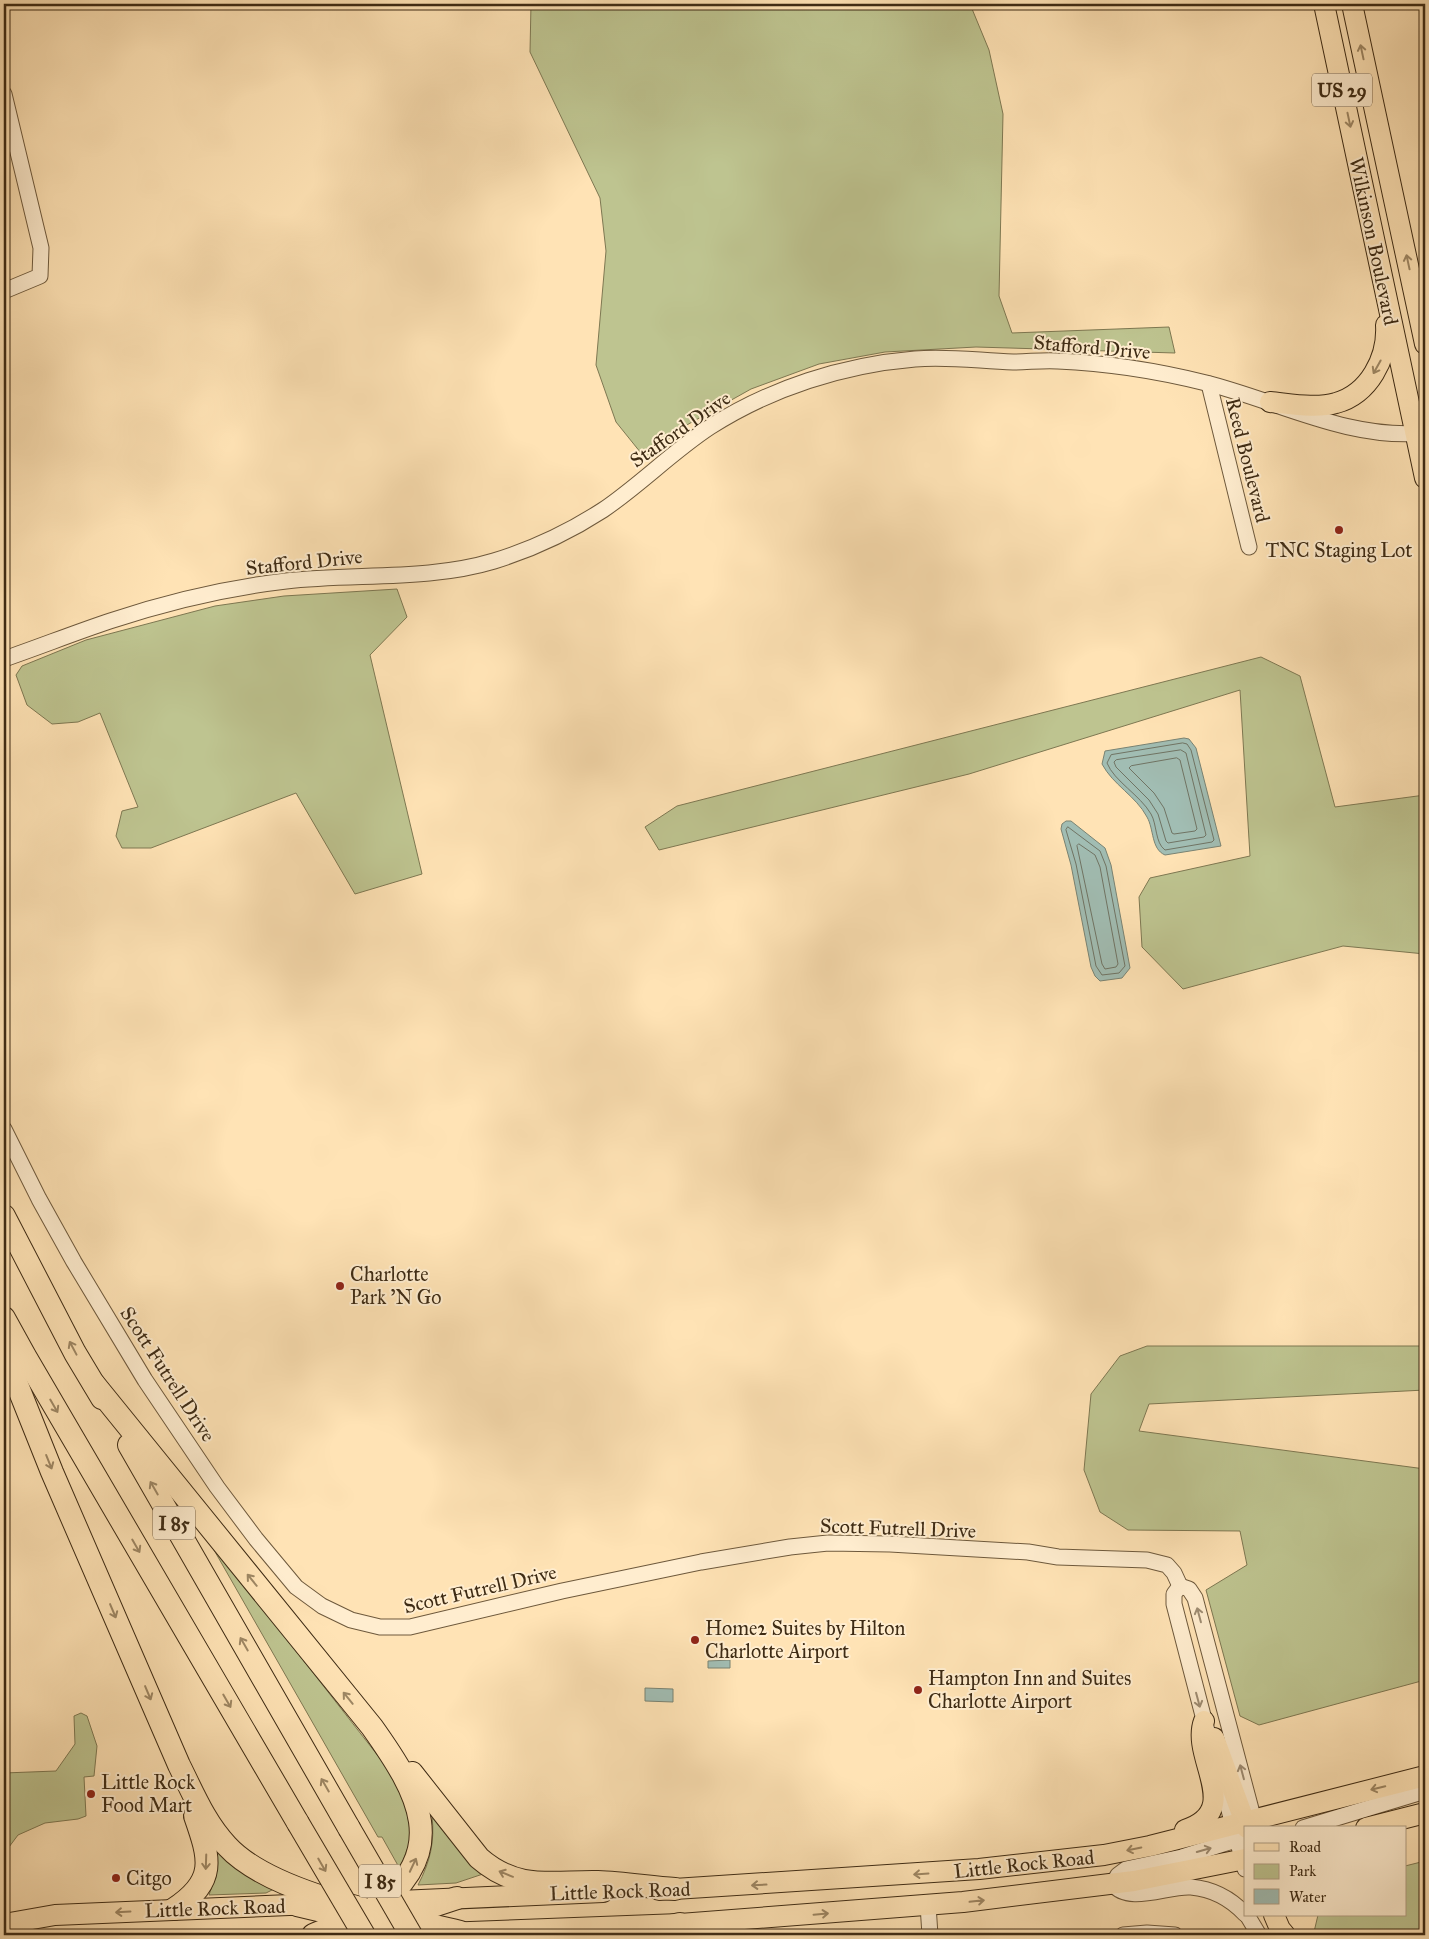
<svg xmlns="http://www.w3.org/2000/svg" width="1429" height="1939" viewBox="0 0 1429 1939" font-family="'IM FELL Great Primer',serif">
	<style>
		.green { fill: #bec490; stroke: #7e7852 }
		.water { fill: #a1bdb3; stroke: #798373 }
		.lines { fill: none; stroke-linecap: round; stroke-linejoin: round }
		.shore { stroke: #707464; stroke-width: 1 }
		.minor-casing { stroke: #6e593c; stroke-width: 17 }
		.major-casing { stroke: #3e2b14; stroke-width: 22 }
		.highway-casing { stroke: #3e2b14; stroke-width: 24 }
		.minor { stroke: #ffedcf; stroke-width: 15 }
		.major { stroke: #ffe3b5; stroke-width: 20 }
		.highway { stroke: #ffe3b5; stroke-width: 22 }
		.highway-bridge-casing { stroke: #3e2b14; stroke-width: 24; stroke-linecap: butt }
		.highway-bridge { stroke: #ffe3b5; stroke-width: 22 }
		.oneway { stroke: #9e8764 }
		.oneway2 { stroke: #9e8c72 }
		.poi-dot { fill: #8f2418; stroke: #ffedcf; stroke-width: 2 }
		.labels { text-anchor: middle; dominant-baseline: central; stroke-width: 4; stroke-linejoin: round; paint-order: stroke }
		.shield { fill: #ffedcf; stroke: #78654c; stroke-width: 1 }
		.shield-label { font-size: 19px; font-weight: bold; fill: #3e2b14 }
		.street-label { font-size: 20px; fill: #3e2b14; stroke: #ffedcf }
		.poi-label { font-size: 20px; fill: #3e2b14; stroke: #ffedcf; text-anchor: start }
	</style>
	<rect width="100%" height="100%" fill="#ffe3b5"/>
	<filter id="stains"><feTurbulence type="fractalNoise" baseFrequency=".004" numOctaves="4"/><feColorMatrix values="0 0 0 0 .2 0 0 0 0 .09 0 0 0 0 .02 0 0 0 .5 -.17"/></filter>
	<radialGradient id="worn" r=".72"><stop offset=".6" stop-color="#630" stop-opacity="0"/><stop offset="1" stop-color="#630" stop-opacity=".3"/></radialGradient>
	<g class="green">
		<polygon points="531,4 970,4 989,50 1003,114 999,296 1012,333 1169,327 1175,353 976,347 885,352 819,364 751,389 685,426 645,458 616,422 596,365 606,251 600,198 530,52"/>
		<polygon points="397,589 407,617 370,655 422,874 355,894 296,793 151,848 122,848 116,836 122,811 138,807 100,713 78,722 52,724 27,705 16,675 22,666 86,640 215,606 284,596"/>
		<polygon points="1261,657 1300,676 1335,807 1425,795 1425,954 1343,946 1183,989 1142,947 1139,897 1150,878 1250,856 1240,690 969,774 659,850 645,827 677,806"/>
		<polygon points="1147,1346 1425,1346 1425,1390 1149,1404 1139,1431 1425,1469 1425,1680 1259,1725 1240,1716 1206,1590 1247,1565 1240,1531 1128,1530 1100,1512 1084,1470 1091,1394 1120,1356"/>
		<polygon points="206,1536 386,1766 403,1796 412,1836 400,1869 382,1837 378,1837"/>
		<polygon points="81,1713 87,1716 97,1746 94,1776 84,1777 86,1816 78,1819 45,1823 18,1835 9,1847 8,1864 4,1869 4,1773 56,1771 75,1744 74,1716"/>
		<path d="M432 1816 483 1874 456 1883 418 1885C430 1862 435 1842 432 1816Z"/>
		<polygon points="215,1849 274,1889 266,1893 209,1895 217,1871"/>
		<polygon points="1425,1861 1425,1935 1316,1935 1314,1932 1318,1915 1405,1915 1405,1866"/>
	</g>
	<g class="water">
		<path d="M1184 738 1189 739 1196 748 1221 846 1165 855C1151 849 1154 829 1147 817 1136 796 1113 785 1102 764L1105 751Z"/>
		<polygon points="1066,821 1071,821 1105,848 1111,865 1130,968 1122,978 1100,981 1095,976 1091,967 1071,865 1061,829 1062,824"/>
		<polygon points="730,1660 730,1668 708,1668 708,1661"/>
		<polygon points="645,1688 673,1689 673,1702 645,1701"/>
	</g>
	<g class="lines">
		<g class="shore">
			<path d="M1183 743 1187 744 1191 750 1214 840 1212 842 1165 850C1155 843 1157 824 1151 814 1140 795 1114 781 1107 763L1111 755Z"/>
			<polygon points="1181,750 1186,753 1206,835 1204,837 1168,843 1166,841 1158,814 1149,800 1116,767 1114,762 1116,760"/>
			<polygon points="1177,758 1180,760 1197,829 1195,831 1174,834 1172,833 1164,808 1154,793 1129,768 1131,766"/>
			<polygon points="1068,827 1100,851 1106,866 1125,966 1119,973 1102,975 1096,966 1076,864 1066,830"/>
			<polygon points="1079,844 1095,855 1100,867 1118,964 1116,967 1105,969 1102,964 1077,846"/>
		</g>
		<defs>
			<g id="minor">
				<polyline points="4,94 41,248 40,276 4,291"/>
				<polyline points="1209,384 1249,547"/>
				<path d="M4 659C39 647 74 633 110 621 167 602 226 588 286 581 354 573 428 581 494 561 533 549 569 532 603 510 640 485 672 452 710 427 771 388 843 365 915 359 948 356 980 361 1013 362 1028 362 1043 360 1058 361 1108 363 1158 371 1206 383 1278 401 1348 440 1424 433"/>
				<polyline points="4,1129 39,1199 74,1262 145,1380 217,1487 256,1539 296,1587 322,1606 351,1620 380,1627 410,1627 562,1591 701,1562 790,1547 828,1543 890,1544 1028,1552 1058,1557 1147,1560 1167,1565 1174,1573 1180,1586"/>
				<polyline points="1180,1586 1174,1594 1174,1604 1207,1731"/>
				<polyline points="1180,1586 1189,1589 1195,1598 1256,1828"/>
				<polyline points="1220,1777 1245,1869"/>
				<polyline points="1303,1828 1425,1791"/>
				<path d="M1245 1837 1182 1857 1126 1869 1118 1875 1113 1884C1128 1905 1169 1885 1191 1887 1213 1889 1230 1898 1245 1914"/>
				<polyline points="928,1905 930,1935"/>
				<polyline points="1247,1915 1259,1935"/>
				<polyline points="1123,1935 1147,1933 1175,1935"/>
			</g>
			<g id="major">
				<polyline points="1324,4 1425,478"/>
				<polyline points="1352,4 1425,344"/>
				<path d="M1270 402C1291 404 1316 409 1336 403 1369 394 1388 358 1386 325"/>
				<polyline points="1214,1738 1247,1828"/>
				<polyline points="1366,1828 1425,1813"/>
				<path d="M1185 1830C1245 1810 1190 1758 1204 1721"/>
				<polyline points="659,1890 979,1869 1104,1855 1150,1846 1425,1776"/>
				<polyline points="377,1902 603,1892"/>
				<polyline points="1274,1915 1280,1929 1285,1935"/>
				<polyline points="4,1924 55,1915 313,1904"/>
				<polyline points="390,1935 680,1924 963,1902 1134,1881 1245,1859"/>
			</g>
			<g id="highway">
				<polyline points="4,1216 75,1353 102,1398"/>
				<polyline points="4,1318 25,1356 298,1823"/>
				<path d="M4 1352 52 1472 179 1765C193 1793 205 1823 227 1846 272 1895 395 1916 460 1932"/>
				<path d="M94 1384 372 1727C419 1793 453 1852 372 1910 358 1920 329 1928 313 1935"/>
				<polyline points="129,1445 349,1828"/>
				<path d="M412 1773 479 1858C518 1892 552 1881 598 1882 623 1883 649 1887 675 1889"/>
				<polyline points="297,1905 335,1914"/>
				<path d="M174 1909C217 1881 210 1859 195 1816"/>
				<polyline points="368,1935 378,1924 457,1898"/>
				<polyline points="632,1935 680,1924"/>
			</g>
		</defs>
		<use href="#minor" class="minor-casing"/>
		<use href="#major" class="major-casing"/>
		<use href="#highway" class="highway-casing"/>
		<use href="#minor" class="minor"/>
		<use href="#major" class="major"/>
		<use href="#highway" class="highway"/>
		<defs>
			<g id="highway-bridge">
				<polyline points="298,1823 364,1935"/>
				<polyline points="349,1828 411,1935"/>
			</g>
		</defs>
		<use href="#highway-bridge" class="highway-bridge-casing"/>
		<use href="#highway-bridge" class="highway-bridge"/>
	</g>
	<defs><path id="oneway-shaft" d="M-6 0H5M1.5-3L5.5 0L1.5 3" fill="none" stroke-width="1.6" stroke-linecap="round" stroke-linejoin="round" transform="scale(1.25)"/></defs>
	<g class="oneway">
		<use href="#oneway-shaft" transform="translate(1362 52) rotate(-102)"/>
		<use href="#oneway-shaft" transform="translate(1349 120) rotate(78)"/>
		<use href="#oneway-shaft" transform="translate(1408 262) rotate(-102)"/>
		<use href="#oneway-shaft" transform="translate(1377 367) rotate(119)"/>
		<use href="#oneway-shaft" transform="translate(73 1348) rotate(-118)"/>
		<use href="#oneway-shaft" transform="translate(54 1406) rotate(60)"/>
		<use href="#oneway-shaft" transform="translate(49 1462) rotate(68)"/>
		<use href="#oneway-shaft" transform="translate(154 1488) rotate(-120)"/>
		<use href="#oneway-shaft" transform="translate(136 1546) rotate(60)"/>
		<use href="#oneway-shaft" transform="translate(252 1580) rotate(-129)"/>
		<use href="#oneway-shaft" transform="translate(113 1611) rotate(67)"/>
		<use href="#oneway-shaft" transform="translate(244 1644) rotate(-120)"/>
		<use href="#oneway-shaft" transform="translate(148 1693) rotate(67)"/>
		<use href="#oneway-shaft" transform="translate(348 1698) rotate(-129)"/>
		<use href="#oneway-shaft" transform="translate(227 1701) rotate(60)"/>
		<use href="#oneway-shaft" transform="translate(325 1785) rotate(-120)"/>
		<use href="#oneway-shaft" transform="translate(1378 1788) rotate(166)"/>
		<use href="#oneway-shaft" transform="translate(1134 1849) rotate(168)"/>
		<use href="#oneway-shaft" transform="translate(206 1862) rotate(92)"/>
		<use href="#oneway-shaft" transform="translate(322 1865) rotate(60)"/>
		<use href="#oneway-shaft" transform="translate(413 1865) rotate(-65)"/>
		<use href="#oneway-shaft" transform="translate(506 1874) rotate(-158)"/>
		<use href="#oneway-shaft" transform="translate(921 1874) rotate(176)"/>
		<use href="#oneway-shaft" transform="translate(759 1885) rotate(177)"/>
		<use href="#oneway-shaft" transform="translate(977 1901) rotate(-6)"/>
		<use href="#oneway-shaft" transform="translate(123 1912) rotate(177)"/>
		<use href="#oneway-shaft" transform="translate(821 1914) rotate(-5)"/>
	</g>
	<g class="oneway2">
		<use href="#oneway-shaft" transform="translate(1199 1615) rotate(-105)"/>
		<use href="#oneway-shaft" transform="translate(1198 1700) rotate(75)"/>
		<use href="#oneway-shaft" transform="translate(1242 1772) rotate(-105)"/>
		<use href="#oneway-shaft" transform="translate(1204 1850) rotate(-16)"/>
	</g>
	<g class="poi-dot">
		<circle cx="1339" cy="530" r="5"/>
		<circle cx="340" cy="1286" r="5"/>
		<circle cx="695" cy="1640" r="5"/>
		<circle cx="918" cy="1690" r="5"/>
		<circle cx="91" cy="1794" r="5"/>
		<circle cx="116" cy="1878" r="5"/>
	</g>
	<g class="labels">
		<g class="shield">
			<rect x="1312" y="73.5" width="60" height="33" rx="4"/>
			<rect x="153" y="1506.5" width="42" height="33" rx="4"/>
			<rect x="359" y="1864.5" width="42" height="33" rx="4"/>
		</g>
		<g class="shield-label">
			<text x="1342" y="90">US 29</text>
			<text x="174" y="1523">I 85</text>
			<text x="380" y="1881">I 85</text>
		</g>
		<g class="street-label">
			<text transform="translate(1374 241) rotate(78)">Wilkinson Boulevard</text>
			<text transform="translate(1092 347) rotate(5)">Stafford Drive</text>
			<text transform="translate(680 429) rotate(-35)">Stafford Drive</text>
			<text transform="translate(1248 460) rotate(76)">Reed Boulevard</text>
			<text transform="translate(304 562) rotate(-6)">Stafford Drive</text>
			<text transform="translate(168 1374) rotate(57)">Scott Futrell Drive</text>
			<text transform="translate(898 1528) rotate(2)">Scott Futrell Drive</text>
			<text transform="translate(480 1589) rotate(-13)">Scott Futrell Drive</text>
			<text transform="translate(1024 1864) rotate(-6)">Little Rock Road</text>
			<text transform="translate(620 1891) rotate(-2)">Little Rock Road</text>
			<text transform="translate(215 1908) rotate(-2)">Little Rock Road</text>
		</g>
		<g class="poi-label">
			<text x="1339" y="550" text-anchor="middle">TNC Staging Lot</text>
			<text x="350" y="1274">Charlotte<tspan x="350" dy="23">Park 'N Go</tspan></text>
			<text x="705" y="1628">Home2 Suites by Hilton<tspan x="705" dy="23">Charlotte Airport</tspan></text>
			<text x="928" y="1678">Hampton Inn and Suites<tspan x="928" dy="23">Charlotte Airport</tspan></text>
			<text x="101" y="1782">Little Rock<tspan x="101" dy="23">Food Mart</tspan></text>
			<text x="126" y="1878">Citgo</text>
		</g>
	</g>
	<rect width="1429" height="1939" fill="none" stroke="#ffe3b5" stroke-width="20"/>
	<rect x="5" y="5" width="1419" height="1929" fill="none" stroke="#3e2b14" stroke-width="2.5"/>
	<rect x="10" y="10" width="1409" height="1919" fill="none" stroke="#3e2b14"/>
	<rect x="1244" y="1826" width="162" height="90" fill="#ffedcf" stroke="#b29f84"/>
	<rect x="1254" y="1843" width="25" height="8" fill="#ffe3b5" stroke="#b29f84"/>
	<text x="1289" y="1852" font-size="15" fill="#3e2b14">Road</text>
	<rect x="1254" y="1864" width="25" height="15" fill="#bec490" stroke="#b29f84"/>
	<text x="1289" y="1876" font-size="15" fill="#3e2b14">Park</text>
	<rect x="1254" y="1889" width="25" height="15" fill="#a1bdb3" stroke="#b29f84"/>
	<text x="1289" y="1902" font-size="15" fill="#3e2b14">Water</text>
	<rect width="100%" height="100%" filter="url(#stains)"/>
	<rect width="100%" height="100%" fill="url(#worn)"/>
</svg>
